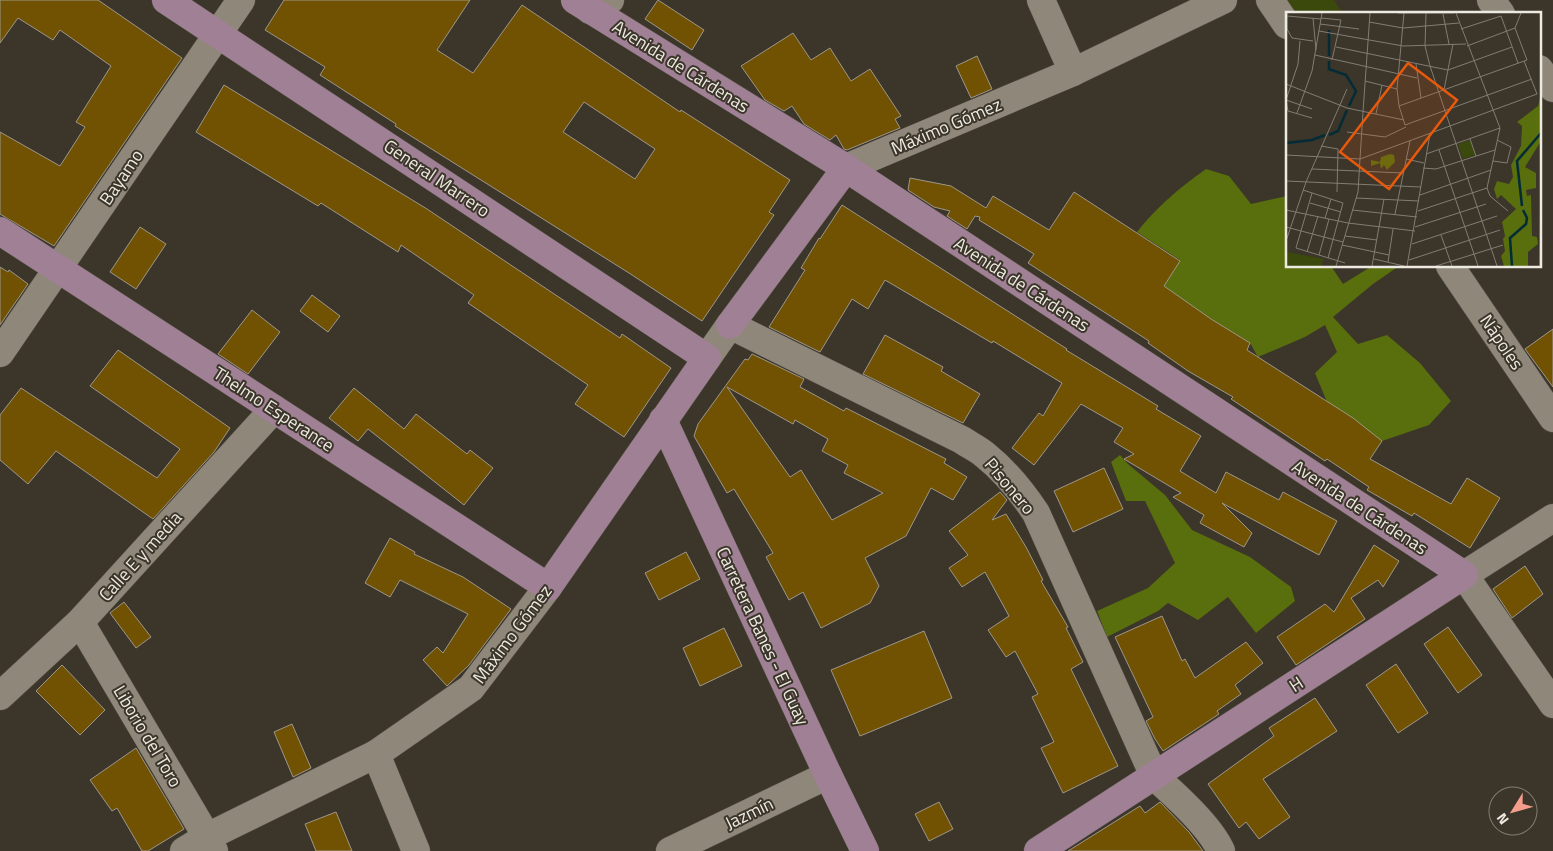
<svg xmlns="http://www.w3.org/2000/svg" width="1553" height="851" viewBox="0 0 1553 851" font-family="'Titillium Web',sans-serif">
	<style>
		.green { fill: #3c490c }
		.forest { fill: #596e0d }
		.building { fill: #705202; stroke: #9e978a; fill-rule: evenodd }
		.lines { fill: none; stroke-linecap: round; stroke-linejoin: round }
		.minor-casing { stroke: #575248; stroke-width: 29 }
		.tertiary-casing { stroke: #575248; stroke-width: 29 }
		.secondary-casing { stroke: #575248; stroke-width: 29 }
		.minor { stroke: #8f887a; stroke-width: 28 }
		.tertiary { stroke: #8f887a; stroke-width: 28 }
		.secondary { stroke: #a08094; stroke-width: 28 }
		.labels { text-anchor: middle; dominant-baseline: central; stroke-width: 4; stroke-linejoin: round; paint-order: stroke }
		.street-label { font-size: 18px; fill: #edeae2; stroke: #3b352a }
		.inset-river { fill: none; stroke: #032c37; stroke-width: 2.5 }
		.inset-road { fill: none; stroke: #827d74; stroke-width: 1 }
		.view { fill: #e8590c; fill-opacity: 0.15; stroke: #e8590c; stroke-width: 2.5 }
		.inset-edge { fill: none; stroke: #edeae2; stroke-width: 2.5 }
	</style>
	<rect width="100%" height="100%" fill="#3b352a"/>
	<polygon class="green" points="1284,0 1334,0 1343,14 1289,14"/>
	<g class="forest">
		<path d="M1206 169 1229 176 1251 204 1287 196V266H1331L1343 284 1372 266H1399L1373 284 1333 317 1358 344 1387 335 1420 363 1451 401 1429 425 1382 441 1327 402 1315 373 1337 352 1325 325 1305 337 1258 357 1250 343 1162 289 1180 260 1137 232C1159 205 1178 189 1206 169Z"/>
		<polygon points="1120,455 1128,464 1165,495 1192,530 1250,557 1291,587 1295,601 1256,633 1228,597 1198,620 1168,603 1158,611 1107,637 1097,611 1148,588 1175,563 1145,501 1126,501 1111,462"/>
	</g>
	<g class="building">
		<polygon points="0,0 98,0 182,58 54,246 0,214 0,132 60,166 85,127 76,122 111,66 60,30 53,40 18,18 0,43"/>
		<path d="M284 0H470L437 50 473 73 522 5 680 112 681 110 790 180 769 212 774 215 702 321 629 273 395 126 396 124 320 75 325 67 265 30ZM584 102 655 149 635 179 563 132Z"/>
		<polygon points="658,0 704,30 692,50 645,19"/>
		<polygon points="793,33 811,60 830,48 851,81 870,69 901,116 895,119 900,128 847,150 844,149 836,135 830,140 804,124 792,106 784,111 765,100 741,66"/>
		<polygon points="977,56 992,89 971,98 956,66"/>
		<polygon points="224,85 427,209 620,338 622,334 671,368 624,437 575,404 588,385 468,303 474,295 401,245 398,252 321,203 318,206 196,132"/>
		<polygon points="910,178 951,186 986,208 993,196 1049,230 1074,192 1180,261 1164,286 1211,319 1250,343 1247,350 1353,418 1382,441 1370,459 1451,504 1467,478 1500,498 1470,548 1414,513 1412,516 1367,490 1369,487 1327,459 1325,461 1231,399 1233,397 1188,371 1148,343 1149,341 1028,263 1034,254 979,220 980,217 975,216 967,229 947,216 950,211 934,207 908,190"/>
		<polygon points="842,205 1067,349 1066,350 1158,406 1156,409 1201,436 1180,471 1216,493 1226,472 1279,500 1283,492 1337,521 1319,555 1222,503 1252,533 1244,547 1200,523 1204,515 1173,497 1181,493 1124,459 1134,454 1114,442 1123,428 1081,404 1034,465 1012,448 1039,413 1043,416 1062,383 993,341 992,343 885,280 868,309 852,299 820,352 769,327 805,270 801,268 819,238 820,239"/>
		<polygon points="140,227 166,244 136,289 110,272"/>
		<polygon points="0,267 8,272 9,270 28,284 0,325"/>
		<polygon points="312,295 340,316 328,332 300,311"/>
		<polygon points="252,310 280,332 248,374 218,354"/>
		<polygon points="1553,329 1553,387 1525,349"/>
		<polygon points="885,335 943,367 941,371 980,394 963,423 863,374"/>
		<polygon points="118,350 230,428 214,452 153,519 56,451 28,484 0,460 0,415 21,388 157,478 180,449 90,386"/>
		<path d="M752 354 804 379 800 387 844 411 846 408 946 459 944 463 967 477 953 500 931 488 906 536 865 558 879 586 870 603 821 628 803 592 789 600 766 557 773 553 734 489 727 493 694 436 698 424 745 359 748 360ZM727 387 793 424 795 420 828 439 822 451 848 465 844 473 883 493 832 520 801 470 790 477Z"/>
		<polygon points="354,388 404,429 416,414 467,454 470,450 493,468 464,505 368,429 358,441 329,418"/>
		<polygon points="1104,468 1123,509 1073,532 1054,491"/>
		<polygon points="1000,492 1007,500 992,520 1006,514 1026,547 1043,580 1041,581 1068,627 1066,628 1083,662 1071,669 1118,766 1063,793 1041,748 1054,742 1032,697 1038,694 1015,651 1006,657 988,630 1009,616 985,572 962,587 949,568 968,555 949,531"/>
		<polygon points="390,538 415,552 414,554 463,577 511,609 469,665 447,686 423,660 437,647 443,653 468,614 400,580 390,597 365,583"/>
		<polygon points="1374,545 1399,561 1383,587 1378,580 1351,598 1365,619 1296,665 1277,637 1325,604 1334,612"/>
		<polygon points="686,552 700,579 659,600 645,573"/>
		<polygon points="1525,566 1543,594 1512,618 1493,589"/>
		<polygon points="124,602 151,637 136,648 110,613"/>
		<polygon points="1162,616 1182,661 1185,659 1195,678 1246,642 1263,663 1235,685 1241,694 1217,711 1219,714 1163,751 1155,739 1146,721 1153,717 1115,637"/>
		<polygon points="1448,627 1482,675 1458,693 1424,644"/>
		<polygon points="724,628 742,666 700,686 683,648"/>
		<polygon points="924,631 952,698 860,736 831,670"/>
		<polygon points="1396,664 1428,713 1398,733 1366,685"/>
		<polygon points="62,665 105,710 80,735 36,691"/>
		<polygon points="1315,698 1337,731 1263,779 1290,817 1259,839 1246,822 1239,828 1208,784 1274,736 1269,728"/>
		<polygon points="292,724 311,768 293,777 274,732"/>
		<polygon points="136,748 184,829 148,851 142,851 117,808 112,811 90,780"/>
		<polygon points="939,802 953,829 929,841 915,814"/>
		<polygon points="1160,802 1189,832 1203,851 1068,851 1140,806 1145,813"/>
		<polygon points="336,812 352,851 316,851 305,824"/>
	</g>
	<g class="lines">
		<defs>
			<g id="minor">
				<polyline points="1041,0 1073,72"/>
				<polyline points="1270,0 1287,25"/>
				<polyline points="1491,0 1501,14"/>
				<polyline points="1539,69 1553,88"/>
				<polyline points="846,168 1073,72 1223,0"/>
				<polyline points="1450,266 1553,418"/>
				<path d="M730 325 962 440C969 445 978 449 985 455 1005 471 1022 492 1036 513L1154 776C1175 795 1210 826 1221 851"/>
				<polyline points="1553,518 1464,575 1553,704"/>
				<polyline points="80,622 207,837 214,851"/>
				<polyline points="0,696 80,622 274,409"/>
				<polyline points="376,754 416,851"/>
				<polyline points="184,851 207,837 376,754 471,688 548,587"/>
				<polyline points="670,851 828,775"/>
			</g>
			<g id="tertiary">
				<polyline points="590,10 610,0"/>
				<polyline points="0,353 241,0"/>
				<polyline points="707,358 730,325"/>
			</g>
			<g id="secondary">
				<polyline points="575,0 846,168 1464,575 1038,851"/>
				<polyline points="0,231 548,587 707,358 166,0"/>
				<polyline points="730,325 846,168"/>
				<polyline points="663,420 828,775 865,851"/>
			</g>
		</defs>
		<use href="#minor" class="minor-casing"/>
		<use href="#tertiary" class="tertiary-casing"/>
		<use href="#secondary" class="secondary-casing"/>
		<use href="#minor" class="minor"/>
		<use href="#tertiary" class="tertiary"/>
		<use href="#secondary" class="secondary"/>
	</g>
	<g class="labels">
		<g class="street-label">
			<text transform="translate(681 66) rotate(32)">Avenida de Cárdenas</text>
			<text transform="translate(946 126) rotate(-23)">Máximo Gómez</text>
			<text transform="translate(121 177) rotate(-56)">Bayamo</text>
			<text transform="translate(437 178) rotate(34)">General Marrero</text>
			<text transform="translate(1022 284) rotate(33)">Avenida de Cárdenas</text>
			<text transform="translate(1502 342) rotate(56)">Nápoles</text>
			<text transform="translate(274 409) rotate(33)">Thelmo Esperance</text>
			<text transform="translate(1010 486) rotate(50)">Pisonero</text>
			<text transform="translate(1360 507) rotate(33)">Avenida de Cárdenas</text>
			<text transform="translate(140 556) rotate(-48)">Calle E y media</text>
			<text transform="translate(512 634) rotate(-53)">Máximo Gómez</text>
			<text transform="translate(763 636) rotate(65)">Carretera Banes - El Guay</text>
			<text transform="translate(1296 684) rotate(-33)">H</text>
			<text transform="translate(148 736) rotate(59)">Liborio del Toro</text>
			<text transform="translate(749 813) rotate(-26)">Jazmín</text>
		</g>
	</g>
	<g transform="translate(1286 12)">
		<rect width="255" height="255" fill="#3b352a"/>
		<path d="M184 128 189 143 177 147 172 132ZM0 240 38 247 35 254H0Z" fill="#3c490c"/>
		<path d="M255 83V129L239 155 250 161V176L240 178 241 184 245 183 246 224 251 225 252 232 242 240V254H218L215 244 219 239 217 227 219 224 216 210 230 197 215 183 211 187 208 177 211 169 223 172 227 165 225 153 235 134 236 114 231 110 252 94ZM104 142 108 143 109 150 101 158 98 153 95 157 94 151 85 154V148L94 150 95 145Z" fill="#596e0d"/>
		<path class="inset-river" d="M43 18V44M43 49V57L60 63 70 79 63 94M43 123 52 119 61 98M0 131 26 128 39 123M236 194 231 149 255 121M226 254 224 226 240 212 241 206 237 198"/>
		<path class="inset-road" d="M1 1V17L6 26 27 29M112 1H168M140 1 139 34 144 54 211 254M170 1 214 116 201 176M235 1 229 16 241 48M157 2 163 32M1 4 35 7M215 4 232 51M27 6 30 38M35 6 55 8 46 48M83 10 117 16 173 11M34 12 73 17M175 17 215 4M33 19 117 34 180 32M181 34 229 16M50 35 162 58 226 35M29 43 131 66M241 48 113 94 119 113 246 67M130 52 135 86M79 69 111 77M0 72 61 96 118 108M158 78 167 32M0 88 12 52 14 29M0 88 2 99 26 106M0 88 26 97M113 94 111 77 118 1M77 100 84 1M77 100 74 147 251 82 238 49M11 101 26 59 36 1M90 102 96 73M61 120 99 125 120 115M184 127 190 144M35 134 52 137 51 180M153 138 192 254M140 142 214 116M0 143 74 147 72 180 50 254M120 147 138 151M207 149 221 151 225 135 211 128M137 156 150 157 209 138M26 157 117 161M0 169 135 175M201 176 204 184 222 199M17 178 57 191 42 246M26 181 10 236 59 251M134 183 205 158M70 186 133 189M24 191 55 200M0 198 62 211 129 219M66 198 131 205M132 199 201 176M109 202 124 129M39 206 45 187M0 215 57 230M129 215 200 192M155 223 166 254M59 224 91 228M0 229 20 170 61 77M126 232 211 204M56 233 103 243M21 240 32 204M33 243 43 207M88 247 118 254M123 248 214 218M102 250 107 217M86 254 98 187M121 254 144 122M150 254 217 233M254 254 255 145"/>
		<path class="view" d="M122 51 171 88 103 177 54 140Z"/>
		<rect width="255" height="255" class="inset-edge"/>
	</g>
	<g transform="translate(1513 811) rotate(233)"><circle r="24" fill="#3b352a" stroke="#827d74"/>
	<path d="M0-4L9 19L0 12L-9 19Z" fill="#f49d8c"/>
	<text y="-8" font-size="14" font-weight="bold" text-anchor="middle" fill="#edeae2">N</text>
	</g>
</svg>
